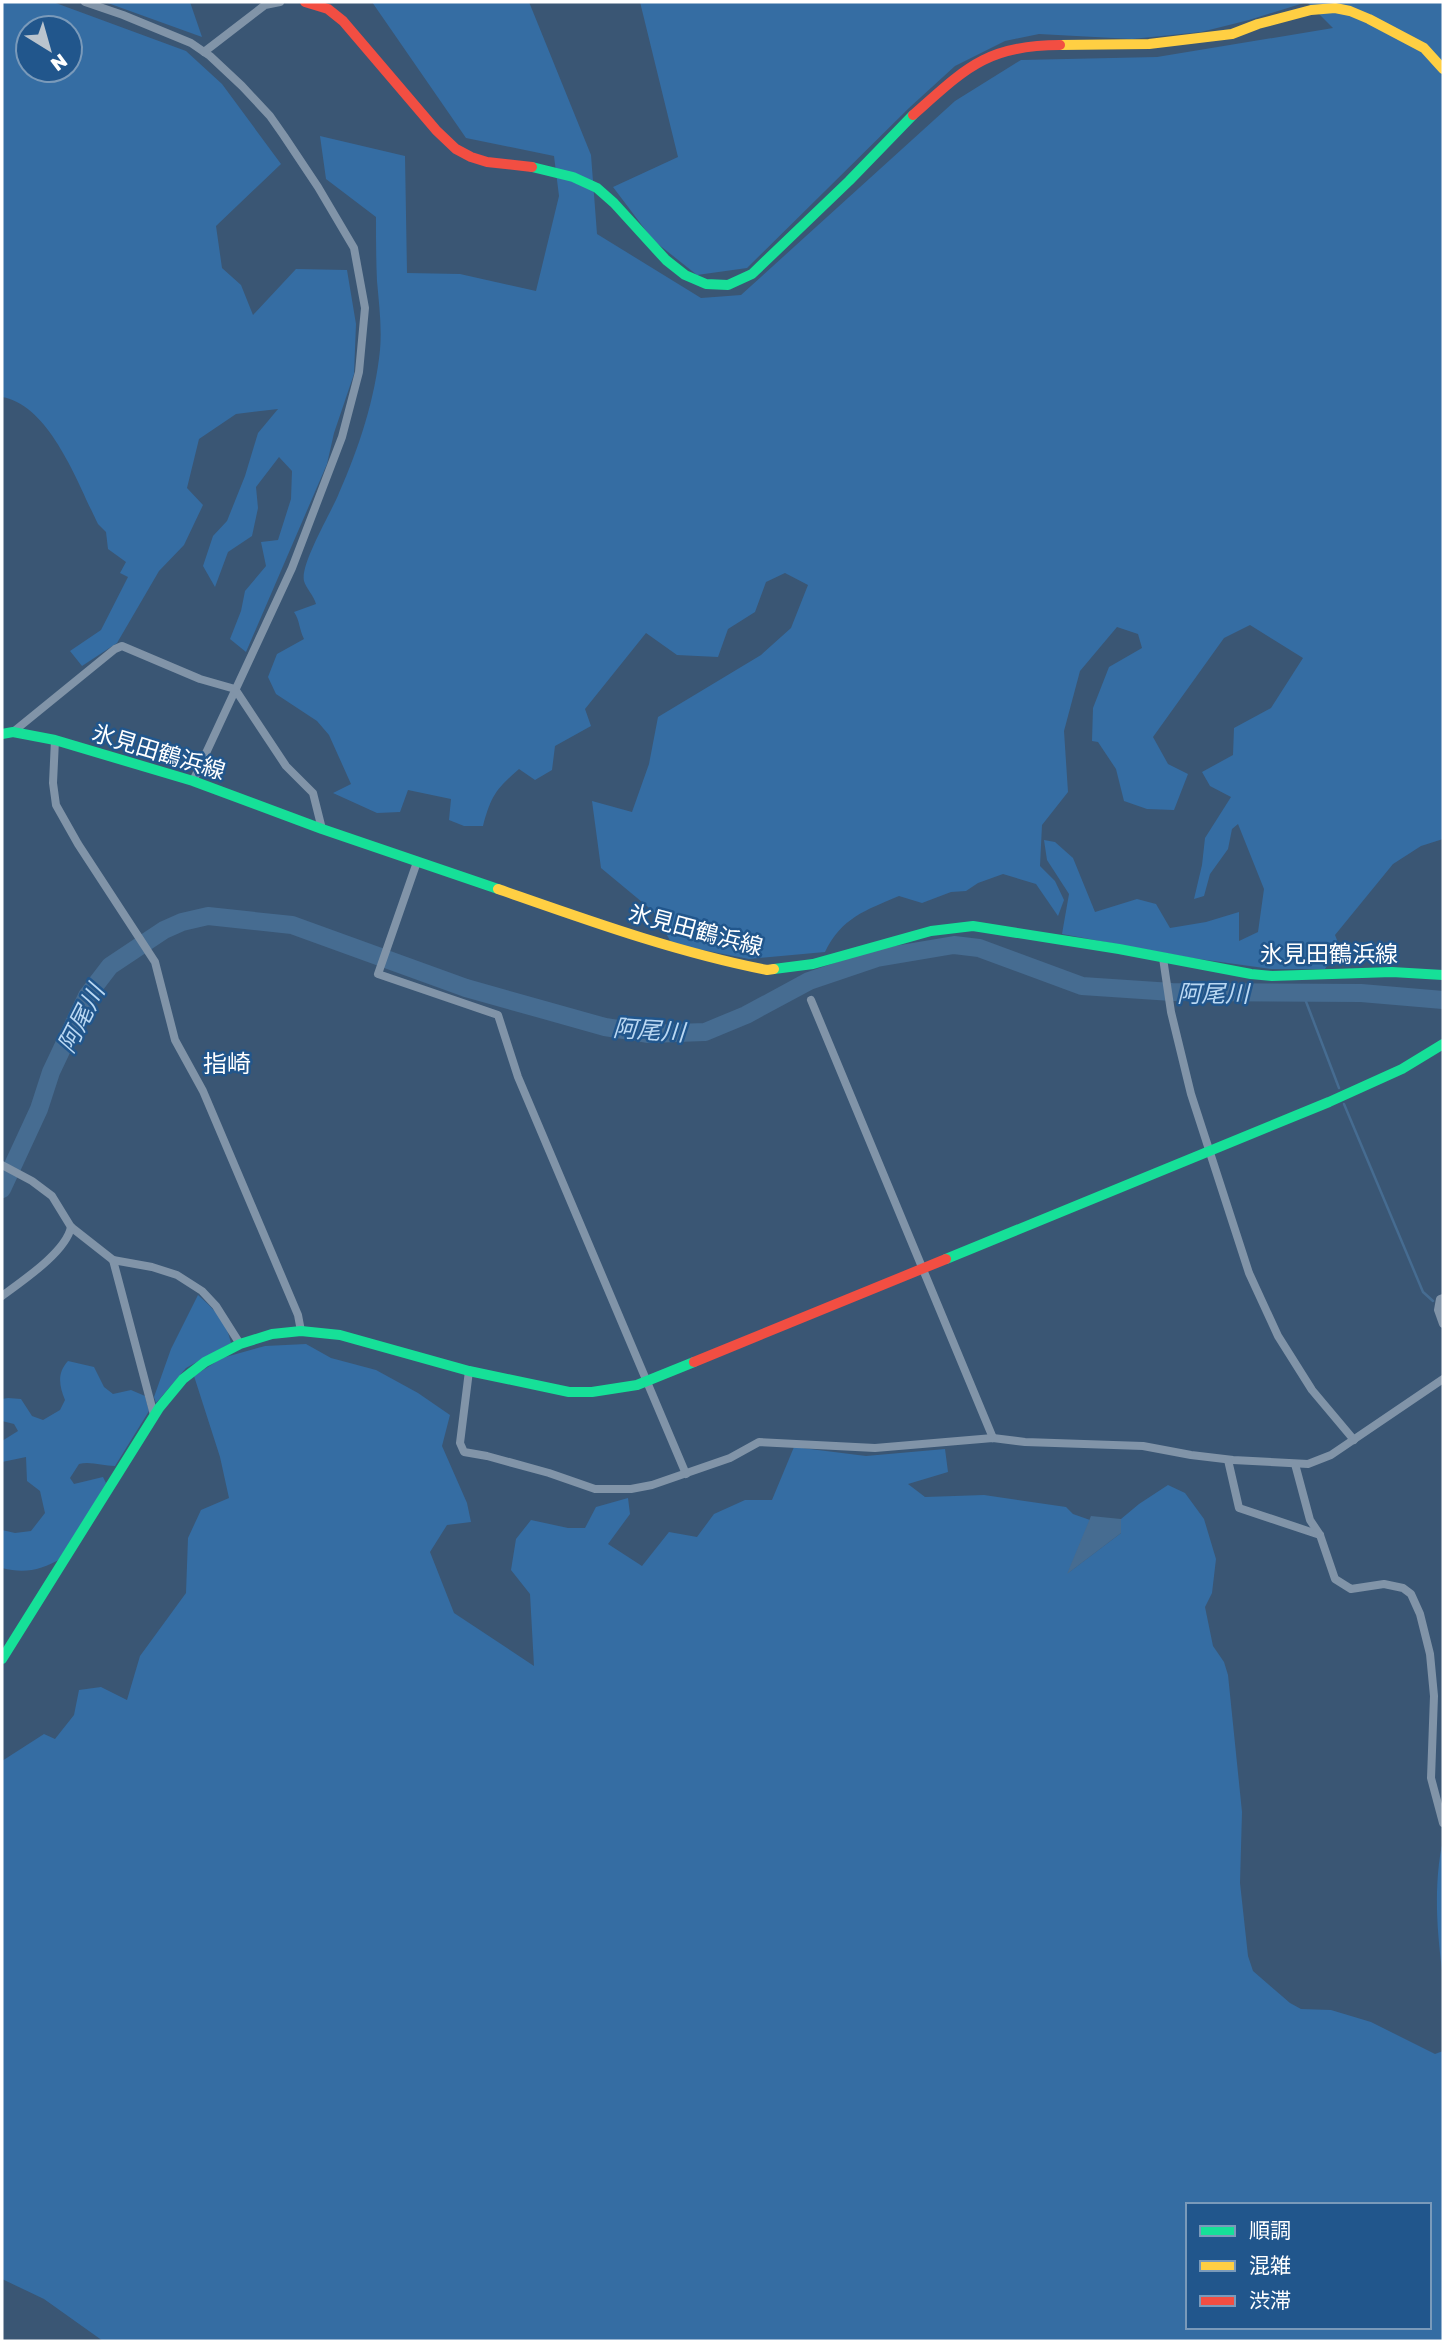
<svg xmlns="http://www.w3.org/2000/svg" width="1445" height="2343" viewBox="0 0 1445 2343" font-family="'Golos Text','Noto Sans JP',sans-serif">
	<style>
		.green { fill: #356da3; fill-rule: evenodd }
		.water { fill: #466c91 }
		.lines { fill: none; stroke-linecap: round; stroke-linejoin: round }
		.stream { stroke: #466c91; stroke-width: 2.5 }
		.river { stroke: #466c91; stroke-width: 18 }
		.street { stroke: #8194a8; stroke-width: 8 }
		.fast { stroke: #16e098; stroke-width: 10 }
		.slow { stroke: #ffcf43; stroke-width: 10 }
		.jam { stroke: #f24e42; stroke-width: 10 }
		.labels { text-anchor: middle; dominant-baseline: central; stroke-width: 5; stroke-linejoin: round; paint-order: stroke }
		.street-label { font-size: 23px; fill: #fff; stroke: #21568c }
		.water-label { font-size: 24px; font-style: italic; fill: #bad8f3; stroke: #21568c }
		.neighbourhood-label { font-size: 24px; fill: #fff; stroke: #21568c }
	</style>
	<rect width="100%" height="100%" fill="#3a5674"/>
	<g class="green">
		<path d="M2 2H53L186 51 222 84 281 164 216 226 222 268 241 285 253 315 296 269 347 270 356 324 354 374 334 433 327 464 246 652 230 639 241 611 245 591 266 566 261 542 278 540 291 499 292 471 279 457 256 487 258 508 252 536 228 552 215 587 203 566 213 536 227 521 245 476 258 433 278 409 236 414 199 439 187 488 203 505 184 545 159 571 117 643 82 666 70 651 101 630 128 577 120 573 126 562 108 549 106 532 98 524C78 484 50 405 2 397ZM70 28V70H28V28Z"/>
		<polygon points="105,2 190,2 202,37"/>
		<path d="M372 2H529L591 155 597 234 701 298 741 295 955 101 1021 60 1157 57 1333 28 1307 2 1249 20 1201 32 1132 39 1039 34 1005 41 955 66 909 108 747 268 697 275 653 240 613 187 678 157 640 2H1443V839L1421 846 1393 864 1335 935 1339 945 1325 969H1271L1192 958 1062 934 1069 894 1047 860 1044 840 1055 842 1073 858 1095 912 1137 899 1156 904 1170 928 1206 922 1239 912V941L1258 932 1264 889 1238 824 1232 829 1228 849 1210 874 1204 896 1194 899 1202 865 1205 838 1231 797 1210 786 1202 772 1233 755 1234 728 1271 708 1303 658 1250 625 1224 638 1153 737 1168 764 1188 774 1174 810 1147 809 1124 801 1116 769 1098 742 1092 741 1093 708 1109 667 1142 648 1138 634 1117 627 1080 671 1064 731 1068 792 1042 825 1040 866 1055 881 1064 900 1058 916 1036 884 1003 874 978 883 966 891 951 892 922 903 899 896C866 910 841 918 825 952L749 959 672 944 654 912 601 868 592 801 632 812 649 764 658 717 761 655 791 628 808 585 785 573 766 582 755 612 728 629 718 657 677 655 646 633 585 709 591 726 555 746 552 770 535 780 519 769C496 789 491 796 483 826H464L449 820 451 799 408 790 400 812 377 813 333 793 351 784 329 735 317 721 276 694 268 677 277 654 304 639C299 629 300 621 294 612L316 604C314 596 306 588 304 581 300 564 332 511 339 493 359 448 375 399 380 350 382 327 379 304 377 281 376 260 376 238 376 217L326 179 320 136 405 156 407 273 460 274 536 291 559 196 554 156 466 138Z"/>
		<path d="M198 1295C213 1308 227 1322 231 1343L186 1368 156 1403 154 1397 171 1349Z"/>
		<path d="M306 1344 331 1358 376 1370 418 1393 450 1415 442 1446 467 1503 471 1522 447 1525 430 1552 454 1613 534 1666 530 1594 511 1570 516 1539 531 1520 568 1528H585L596 1507 628 1498 630 1514 608 1544 642 1566 669 1532 697 1537 714 1514 745 1500H772L794 1447 866 1456 945 1449 948 1472 908 1484 925 1497 984 1495 1066 1507 1073 1514 1090 1520 1068 1573 1121 1533V1519L1139 1504 1168 1485 1185 1493 1204 1519 1216 1559 1212 1593 1205 1607 1213 1646 1224 1662 1228 1675 1242 1812 1240 1883 1248 1956 1253 1971 1290 2003 1301 2009 1331 2010 1371 2022 1435 2054 1443 2051V2341H103L44 2299 2 2279V1761L44 1734 55 1739 74 1715 79 1690 101 1687 127 1700 140 1656 186 1593 188 1538 201 1510 229 1498 220 1457 194 1376 222 1358 265 1346ZM1188 2205H1429V2327H1188Z"/>
		<path d="M68 1361 94 1367 104 1387 113 1394 131 1390 145 1396 149 1411 115 1466C103 1466 90 1461 79 1464L70 1478 74 1484 103 1477 106 1483 62 1558C41 1570 25 1574 2 1568V1530L15 1533 31 1531 45 1513 40 1491 27 1481 26 1457 2 1462V1441L18 1431 14 1424 2 1421V1399L8 1398 21 1399 32 1416 43 1420 60 1410 65 1400C59 1385 57 1373 68 1361Z"/>
		<path d="M1443 1840V1978C1437 1933 1433 1885 1443 1840Z"/>
	</g>
	<polygon class="water" points="1091,1516 1121,1519 1121,1533 1067,1574"/>
	<g class="lines">
		<g class="stream">
			<polyline points="1302,991 1339,1088"/>
			<polyline points="1344,1104 1423,1292 1433,1301"/>
		</g>
		<polyline class="river" points="2,1189 39,1109 51,1072 87,996 110,966 164,930 182,922 208,916 292,925 466,988 605,1027 649,1034 705,1032 746,1015 809,981 877,958 954,945 979,948 1082,986 1172,992 1361,993 1443,1000"/>
		<g class="street">
			<polyline points="85,2 123,15 191,43 210,56 242,86 270,116 284,136 318,187 354,248 365,308 359,372 342,437 292,568 193,781"/>
			<polyline points="204,52 265,5 280,2"/>
			<polyline points="13,732 115,649 122,646 200,679 235,689 286,766 313,793 322,829"/>
			<polyline points="55,740 53,783 56,805 78,844 155,962 175,1040 203,1091 298,1315 301,1331"/>
			<polyline points="417,862 378,974 498,1015 518,1077 686,1474"/>
			<polyline points="1163,958 1171,1012 1191,1094 1249,1273 1278,1336 1312,1390 1354,1440"/>
			<polyline points="811,1000 993,1438"/>
			<polyline points="2,1165 32,1181 52,1196 71,1227 113,1260 152,1267 177,1275 202,1291 216,1306 240,1344"/>
			<polyline points="113,1260 154,1415"/>
			<path d="M2 1296C22 1281 66 1252 71 1227"/>
			<polyline points="1443,1298 1440,1299 1438,1310 1443,1324"/>
			<polyline points="469,1371 460,1443 464,1452 487,1456 549,1473 595,1489 631,1489 652,1485 730,1458 759,1442 875,1448 993,1438 1025,1442 1143,1446 1191,1455 1233,1460 1308,1464 1331,1455 1443,1379"/>
			<polyline points="1228,1460 1239,1508 1320,1535"/>
			<polyline points="1295,1464 1310,1520 1320,1535 1335,1579 1351,1589 1384,1584 1403,1588 1411,1594 1420,1614 1430,1654 1434,1696 1431,1778 1443,1823"/>
		</g>
		<g class="fast">
			<polyline points="532,167 573,177 597,188 614,203 666,260 685,275 706,284 728,285 752,274 849,181 913,115"/>
			<polyline points="2,734 13,732 55,740 193,781 322,829 498,889"/>
			<polyline points="774,969 813,964 931,931 973,926 1119,949 1251,974 1272,976 1392,972 1443,975"/>
			<polyline points="946,1259 1329,1102 1402,1069 1443,1044"/>
			<polyline points="2,1659 159,1408 183,1379 205,1362 240,1344 272,1334 301,1331 340,1335 469,1371 569,1392 592,1392 637,1385 694,1362"/>
		</g>
		<g class="slow">
			<polyline points="1060,45 1149,44 1232,34 1258,24 1311,10 1335,8 1350,11 1369,19 1424,48 1443,69"/>
			<path d="M498 889C587 920 675 952 767 970L774 969"/>
		</g>
		<g class="jam">
			<polyline points="305,2 328,9 343,21 436,130 456,149 471,157 487,162 532,167"/>
			<path d="M913 115C965 69 986 45 1060 45"/>
			<polyline points="694,1362 946,1259"/>
		</g>
	</g>
	<g class="labels">
		<g class="street-label">
			<text transform="translate(159 751) rotate(17)">氷見田鶴浜線</text>
			<text transform="translate(696 929) rotate(15)">氷見田鶴浜線</text>
			<text x="1329" y="953">氷見田鶴浜線</text>
		</g>
		<g class="water-label">
			<text x="1213" y="992">阿尾川</text>
			<text transform="translate(80 1018) rotate(-63)">阿尾川</text>
			<text transform="translate(649 1029) rotate(4)">阿尾川</text>
		</g>
		<g class="neighbourhood-label">
			<text x="227" y="1062">指崎</text>
		</g>
	</g>
	<rect width="1445" height="2343" fill="none" stroke="#ffffff" stroke-width="7"/>
	<rect x="1186" y="2203" width="245" height="126" fill="#21568c" stroke="#7a9aba" stroke-width="2"/>
	<rect x="1200" y="2226" width="35" height="10" fill="#16e098" stroke="#7a9aba" stroke-width="2"/>
	<text x="1249" y="2238" font-size="21" fill="#ffffff">順調</text>
	<rect x="1200" y="2261" width="35" height="10" fill="#ffcf43" stroke="#7a9aba" stroke-width="2"/>
	<text x="1249" y="2273" font-size="21" fill="#ffffff">混雑</text>
	<rect x="1200" y="2296" width="35" height="10" fill="#f24e42" stroke="#7a9aba" stroke-width="2"/>
	<text x="1249" y="2308" font-size="21" fill="#ffffff">渋滞</text>
	<g transform="translate(49 49) rotate(143)"><circle r="33" fill="#21568c" stroke="#7a9aba" stroke-width="2"/>
	<path d="M0-5L12 26L0 18L-12 26Z" fill="#bac4ce"/>
	<text y="-10" font-size="19" font-weight="bold" text-anchor="middle" fill="#ffffff">N</text>
	</g>
</svg>
